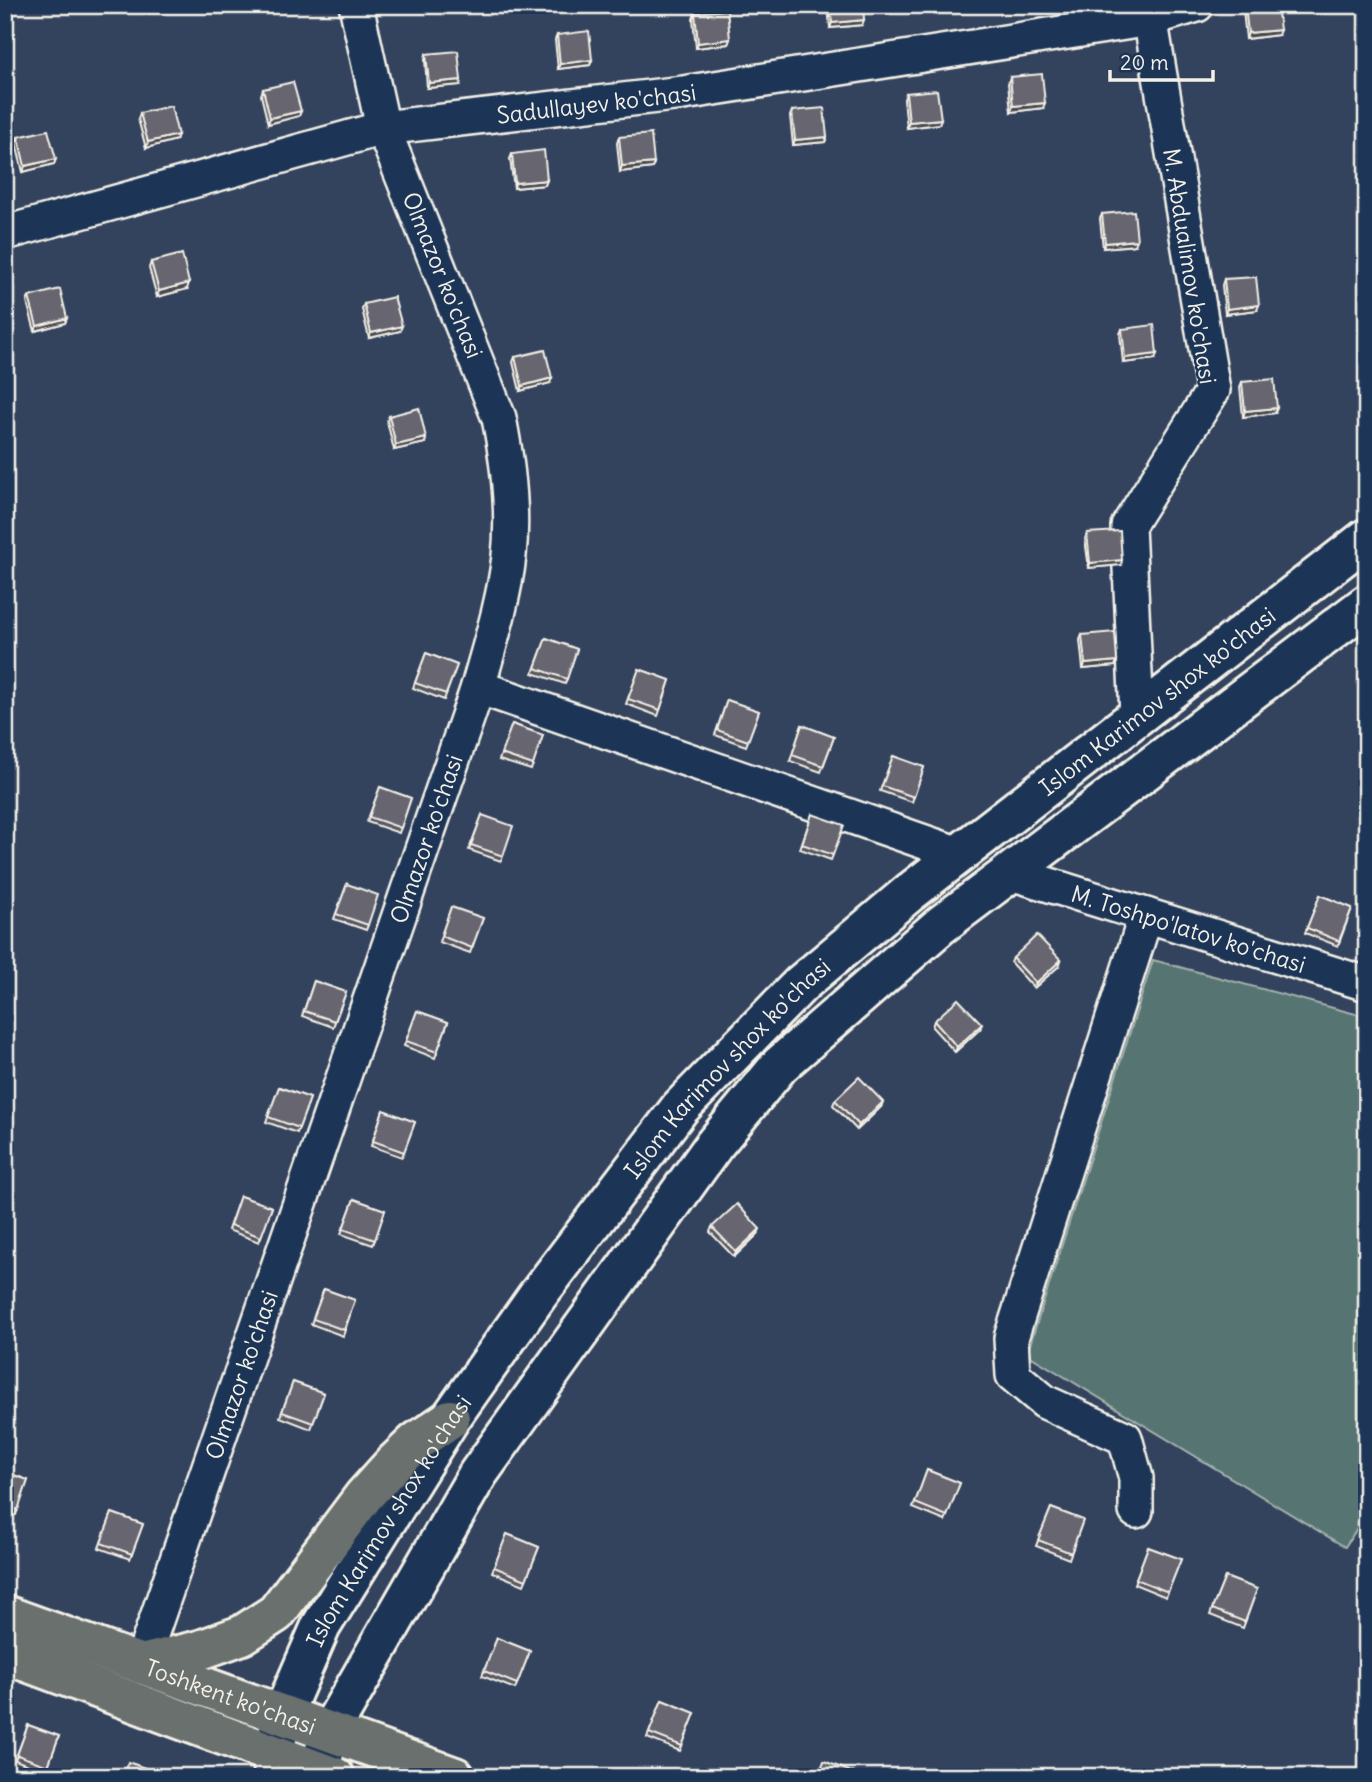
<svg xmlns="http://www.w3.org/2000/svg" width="1372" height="1782" viewBox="0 0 1372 1782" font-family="Delius,sans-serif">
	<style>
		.green { fill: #567472; stroke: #a5b2ad; stroke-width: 2 }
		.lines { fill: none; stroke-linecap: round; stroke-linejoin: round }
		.street-casing { stroke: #f4f1e8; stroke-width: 38 }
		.secondary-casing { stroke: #f4f1e8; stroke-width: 44 }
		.primary-casing { stroke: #f4f1e8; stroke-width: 44 }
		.street { stroke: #1d3557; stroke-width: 33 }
		.secondary { stroke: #1d3557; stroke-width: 38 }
		.primary { stroke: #6b706d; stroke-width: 38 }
		.wall { fill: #585760; stroke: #f4f1e8; stroke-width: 2 }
		.shaded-wall { fill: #47474e; stroke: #f4f1e8; stroke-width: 2 }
		.building { fill: #666570; stroke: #f4f1e8; stroke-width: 2 }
		.labels { text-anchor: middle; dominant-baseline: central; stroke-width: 5; stroke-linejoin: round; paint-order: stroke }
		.street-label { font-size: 23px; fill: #f4f1e8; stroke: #1d3557 }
	</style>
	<rect width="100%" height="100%" fill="#33435e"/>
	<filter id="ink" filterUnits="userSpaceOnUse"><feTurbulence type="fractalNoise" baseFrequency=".0143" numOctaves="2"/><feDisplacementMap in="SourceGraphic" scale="14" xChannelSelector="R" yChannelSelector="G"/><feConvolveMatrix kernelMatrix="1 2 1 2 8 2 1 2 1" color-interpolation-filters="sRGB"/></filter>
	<g filter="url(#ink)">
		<polygon class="green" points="1153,960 1367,1017 1367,1513 1345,1547 1027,1354"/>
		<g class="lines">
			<defs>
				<g id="street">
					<path id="s1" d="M5 233 383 128 683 93 1150 19 1197 5"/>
					<polyline points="478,687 959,854"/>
					<polyline points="1137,715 1128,526 1213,390 1148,5"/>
					<path id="s2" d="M1011 873 1367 984"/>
					<polyline points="1136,1511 1136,1478 1125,1438 1045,1402 1013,1375 1011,1338 1146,915"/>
					<path id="s3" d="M141 1664 478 687C490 644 504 600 509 556 514 509 508 463 499 418L383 128 356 5"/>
				</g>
				<g id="secondary">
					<polyline points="321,1765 329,1733 478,1474 714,1145 780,1065 941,925 1367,604"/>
					<path id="s4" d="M274 1777 273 1756 282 1716 321 1626 450 1419 537 1296 680 1108 801 984 909 893 1367 538"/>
				</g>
				<g id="primary">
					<path id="s5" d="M5 1615 455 1777"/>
					<polyline points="5,1654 335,1777"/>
					<polyline points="141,1664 200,1650 242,1635 276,1613 364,1496 393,1464 416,1442 450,1419"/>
				</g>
			</defs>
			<use href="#street" class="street-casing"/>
			<use href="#secondary" class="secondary-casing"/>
			<use href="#primary" class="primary-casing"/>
			<use href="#street" class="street"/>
			<use href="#secondary" class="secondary"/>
			<use href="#primary" class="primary"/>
		</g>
		<g class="wall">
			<polygon points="828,5 863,5 862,25 830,28"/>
			<polygon points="1244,5 1278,35 1246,39 1243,10"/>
			<polygon points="695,13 730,39 728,44 696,48 693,19"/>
			<polygon points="557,35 592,60 590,65 558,69 555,40"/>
			<polygon points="426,54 460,85 427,88 425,59"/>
			<polygon points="1010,77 1043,108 1011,112 1008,83"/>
			<polygon points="263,89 301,111 299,116 268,124 261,95"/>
			<polygon points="906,93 939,124 907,128 904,99"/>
			<polygon points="792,111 827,137 825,142 793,145 790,116"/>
			<polygon points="140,113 176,140 146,148 138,119"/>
			<polygon points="18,137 56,159 54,164 23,172 16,143"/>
			<polygon points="619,137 654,163 652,168 620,172 617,143"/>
			<polygon points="512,154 547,180 545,185 514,188 510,159"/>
			<polygon points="1102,214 1135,245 1103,248 1100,219"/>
			<polygon points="151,262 187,289 157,297 149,268"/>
			<polygon points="1224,279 1257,310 1225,314 1222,285"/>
			<polygon points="29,297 67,318 65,323 35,331 27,302"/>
			<polygon points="364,304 400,331 369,338 362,309"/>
			<polygon points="1122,329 1155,359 1123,363 1120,334"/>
			<polygon points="515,357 550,383 520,391 513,362"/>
			<polygon points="1242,382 1275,413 1243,417 1240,387"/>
			<polygon points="389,416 426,438 425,443 394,450 387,421"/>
			<polygon points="1087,533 1121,565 1089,568 1085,539"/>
			<polygon points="1082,635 1115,666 1083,669 1080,640"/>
			<polygon points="546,638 577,649 565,684 533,673"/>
			<polygon points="426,653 457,665 444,700 413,688"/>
			<polygon points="639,669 670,680 658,716 626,704"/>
			<polygon points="727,700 759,711 746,746 715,735"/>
			<polygon points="512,724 543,735 531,770 499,760"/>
			<polygon points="802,725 834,737 821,772 790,761"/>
			<polygon points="893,756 924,767 912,802 880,791"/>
			<polygon points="380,787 411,798 399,833 367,822"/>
			<polygon points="812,814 833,855 831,860 800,849"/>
			<polygon points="482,815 503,856 501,861 469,850"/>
			<polygon points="347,884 368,925 366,930 334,919"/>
			<polygon points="1320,895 1352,908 1338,946 1305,933"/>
			<polygon points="451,907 483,918 470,953 439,942"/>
			<polygon points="1013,958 1061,960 1059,966 1034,988 1011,963"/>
			<polygon points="314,981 346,992 333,1027 302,1016"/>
			<polygon points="417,1011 448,1022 435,1058 404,1046"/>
			<polygon points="934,1021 980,1029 955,1052 932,1027"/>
			<polygon points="279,1087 310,1098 297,1133 266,1122"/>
			<polygon points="835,1100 881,1107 857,1130 833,1105"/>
			<polygon points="383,1110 415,1122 402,1157 371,1146"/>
			<polygon points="240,1196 272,1207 259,1242 228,1230"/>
			<polygon points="354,1199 385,1210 373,1245 341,1234"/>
			<polygon points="712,1227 758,1234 734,1257 710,1232"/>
			<polygon points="324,1289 355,1300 343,1336 311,1324"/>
			<polygon points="293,1382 324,1393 311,1429 280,1417"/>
			<polygon points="927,1470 960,1483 945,1521 913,1508"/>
			<polygon points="5,1472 28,1480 16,1515 5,1511"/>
			<polygon points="1051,1508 1083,1520 1069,1559 1036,1546"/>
			<polygon points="112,1513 143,1524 130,1559 99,1548"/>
			<polygon points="507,1534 539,1547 524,1585 492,1572"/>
			<polygon points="1148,1547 1181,1559 1166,1597 1134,1584"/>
			<polygon points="1225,1577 1257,1589 1243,1628 1210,1615"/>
			<polygon points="497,1638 530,1651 515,1689 482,1676"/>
			<polygon points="662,1700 695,1713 680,1751 647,1738"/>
			<polygon points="28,1725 59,1736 46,1772 15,1760"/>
		</g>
		<g class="shaded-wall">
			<polygon points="864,20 862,25 830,28 832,23"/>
			<polygon points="1280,30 1278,35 1246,39 1248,33"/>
			<polygon points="730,39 728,44 696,48 698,43"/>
			<polygon points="592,60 590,65 558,69 560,64"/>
			<polygon points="461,80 460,85 427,88 429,83"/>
			<polygon points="1045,103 1043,108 1011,112 1013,106"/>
			<polygon points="301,111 299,116 268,124 270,118"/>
			<polygon points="941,119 939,124 907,128 909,122"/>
			<polygon points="178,135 176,140 146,148 148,142"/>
			<polygon points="827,137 825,142 793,145 795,140"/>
			<polygon points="56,159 54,164 23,172 25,166"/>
			<polygon points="654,163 652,168 620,172 622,166"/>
			<polygon points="547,180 545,185 514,188 515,183"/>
			<polygon points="1137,240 1135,245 1103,248 1105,243"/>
			<polygon points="189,283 187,289 157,297 159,291"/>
			<polygon points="1259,305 1257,310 1225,314 1227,309"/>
			<polygon points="67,318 65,323 35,331 37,326"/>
			<polygon points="402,326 400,331 369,338 371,333"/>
			<polygon points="1157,354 1155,359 1123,363 1125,358"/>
			<polygon points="552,378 550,383 520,391 522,386"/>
			<polygon points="1277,408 1275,413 1243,417 1245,411"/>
			<polygon points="426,438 425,443 394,450 396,445"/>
			<polygon points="1122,560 1121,565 1089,568 1090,563"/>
			<polygon points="1117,661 1115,666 1083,669 1085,664"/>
			<polygon points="1061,960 1059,966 1034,988 1036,983"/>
			<polygon points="982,1024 980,1029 955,1052 957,1047"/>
			<polygon points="883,1102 881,1107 857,1130 859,1125"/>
			<polygon points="760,1229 758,1234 734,1257 736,1252"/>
		</g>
		<g class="building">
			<polygon points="830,5 863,5 864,20 832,23"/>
			<polygon points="1245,5 1277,5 1280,30 1248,33"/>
			<polygon points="727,10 730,39 698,43 695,13"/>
			<polygon points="589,31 592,60 560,64 557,35"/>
			<polygon points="458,51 461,80 429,83 426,54"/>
			<polygon points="1042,74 1045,103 1013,106 1010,77"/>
			<polygon points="293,82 301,111 270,118 263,89"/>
			<polygon points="937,90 941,119 909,122 906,93"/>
			<polygon points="171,106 178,135 148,142 140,113"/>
			<polygon points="824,108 827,137 795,140 792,111"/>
			<polygon points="48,130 56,159 25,166 18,137"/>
			<polygon points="651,134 654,163 622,166 619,137"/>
			<polygon points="544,150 547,180 515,183 512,154"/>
			<polygon points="1134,211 1137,240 1105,243 1102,214"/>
			<polygon points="182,254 189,283 159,291 151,262"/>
			<polygon points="1256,277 1259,305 1227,309 1224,279"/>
			<polygon points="60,289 67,318 37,326 29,297"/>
			<polygon points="394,297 402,326 371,333 364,304"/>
			<polygon points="1154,325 1157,354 1125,358 1122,329"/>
			<polygon points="545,350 552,378 522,386 515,357"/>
			<polygon points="1274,379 1277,408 1245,411 1242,382"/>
			<polygon points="419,408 426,438 396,445 389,416"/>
			<polygon points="1120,531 1122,560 1090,563 1087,533"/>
			<polygon points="1115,632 1117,661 1085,664 1082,635"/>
			<polygon points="546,638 577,649 567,679 535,668"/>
			<polygon points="426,653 457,665 446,694 415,683"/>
			<polygon points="639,669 670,680 660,710 628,699"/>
			<polygon points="727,700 759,711 748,741 717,730"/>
			<polygon points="512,724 543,735 533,765 501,754"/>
			<polygon points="802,725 834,737 823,766 792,755"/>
			<polygon points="893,756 924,767 914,797 882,786"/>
			<polygon points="380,787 411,798 401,828 369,817"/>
			<polygon points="812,814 844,825 833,855 802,844"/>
			<polygon points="482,815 513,826 503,856 471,845"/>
			<polygon points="347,884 378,895 368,925 336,914"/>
			<polygon points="1320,895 1352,908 1339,941 1307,928"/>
			<polygon points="451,907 483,918 472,948 441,936"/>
			<polygon points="1037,935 1061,960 1036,983 1013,958"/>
			<polygon points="314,981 346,992 335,1021 304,1011"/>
			<polygon points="958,999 982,1024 957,1047 934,1021"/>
			<polygon points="417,1011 448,1022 437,1052 406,1041"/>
			<polygon points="859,1077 883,1102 859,1125 835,1100"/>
			<polygon points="279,1087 310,1098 299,1128 268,1117"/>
			<polygon points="383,1110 415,1122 404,1152 373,1141"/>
			<polygon points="240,1196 272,1207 261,1237 230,1225"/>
			<polygon points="354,1199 385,1210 375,1240 343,1229"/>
			<polygon points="737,1204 760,1229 736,1252 712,1227"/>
			<polygon points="324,1289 355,1300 344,1330 313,1319"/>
			<polygon points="293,1382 324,1393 313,1423 282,1412"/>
			<polygon points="927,1470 960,1483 947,1516 915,1503"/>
			<polygon points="5,1472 28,1480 18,1510 5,1505"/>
			<polygon points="1051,1508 1083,1520 1071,1553 1038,1540"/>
			<polygon points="112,1513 143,1524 132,1554 101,1543"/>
			<polygon points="507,1534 539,1547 526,1580 494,1567"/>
			<polygon points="1148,1547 1181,1559 1168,1592 1136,1579"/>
			<polygon points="1225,1577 1257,1589 1245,1622 1212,1609"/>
			<polygon points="497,1638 530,1651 517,1684 484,1671"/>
			<polygon points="662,1700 695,1713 682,1746 649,1733"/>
			<polygon points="28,1725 59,1736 48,1766 17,1755"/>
			<polygon points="824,1761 857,1774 856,1777 818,1777"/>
			<polygon points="128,1762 159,1773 158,1777 122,1777"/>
		</g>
	</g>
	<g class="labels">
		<g class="street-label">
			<text stroke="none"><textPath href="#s1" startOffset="607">Sadullayev ko'chasi</textPath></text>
			<text transform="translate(1190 266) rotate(81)">M. Abdualimov ko'chasi</text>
			<text transform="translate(443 275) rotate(68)">Olmazor ko'chasi</text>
			<text stroke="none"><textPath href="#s4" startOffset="1419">Islom Karimov shox ko'chasi</textPath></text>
			<text stroke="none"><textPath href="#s3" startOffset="873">Olmazor ko'chasi</textPath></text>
			<text stroke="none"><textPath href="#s2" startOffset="186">M. Toshpo'latov ko'chasi</textPath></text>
			<text stroke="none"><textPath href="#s4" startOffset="852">Islom Karimov shox ko'chasi</textPath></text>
			<text stroke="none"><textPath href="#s3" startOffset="306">Olmazor ko'chasi</textPath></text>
			<text stroke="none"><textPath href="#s4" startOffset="285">Islom Karimov shox ko'chasi</textPath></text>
			<text stroke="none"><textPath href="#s5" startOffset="240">Toshkent ko'chasi</textPath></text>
		</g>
	</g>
	<rect width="1372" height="1782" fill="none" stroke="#1d3557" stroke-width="28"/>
	<rect x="14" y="14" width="1344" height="1754" fill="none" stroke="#f4f1e8" stroke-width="2.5" filter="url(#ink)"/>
	<path d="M1110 70v10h103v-10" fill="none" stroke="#f4f1e8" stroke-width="3.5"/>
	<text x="1120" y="70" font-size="21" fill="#f4f1e8" stroke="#1d3557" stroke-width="5" paint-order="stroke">20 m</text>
</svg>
